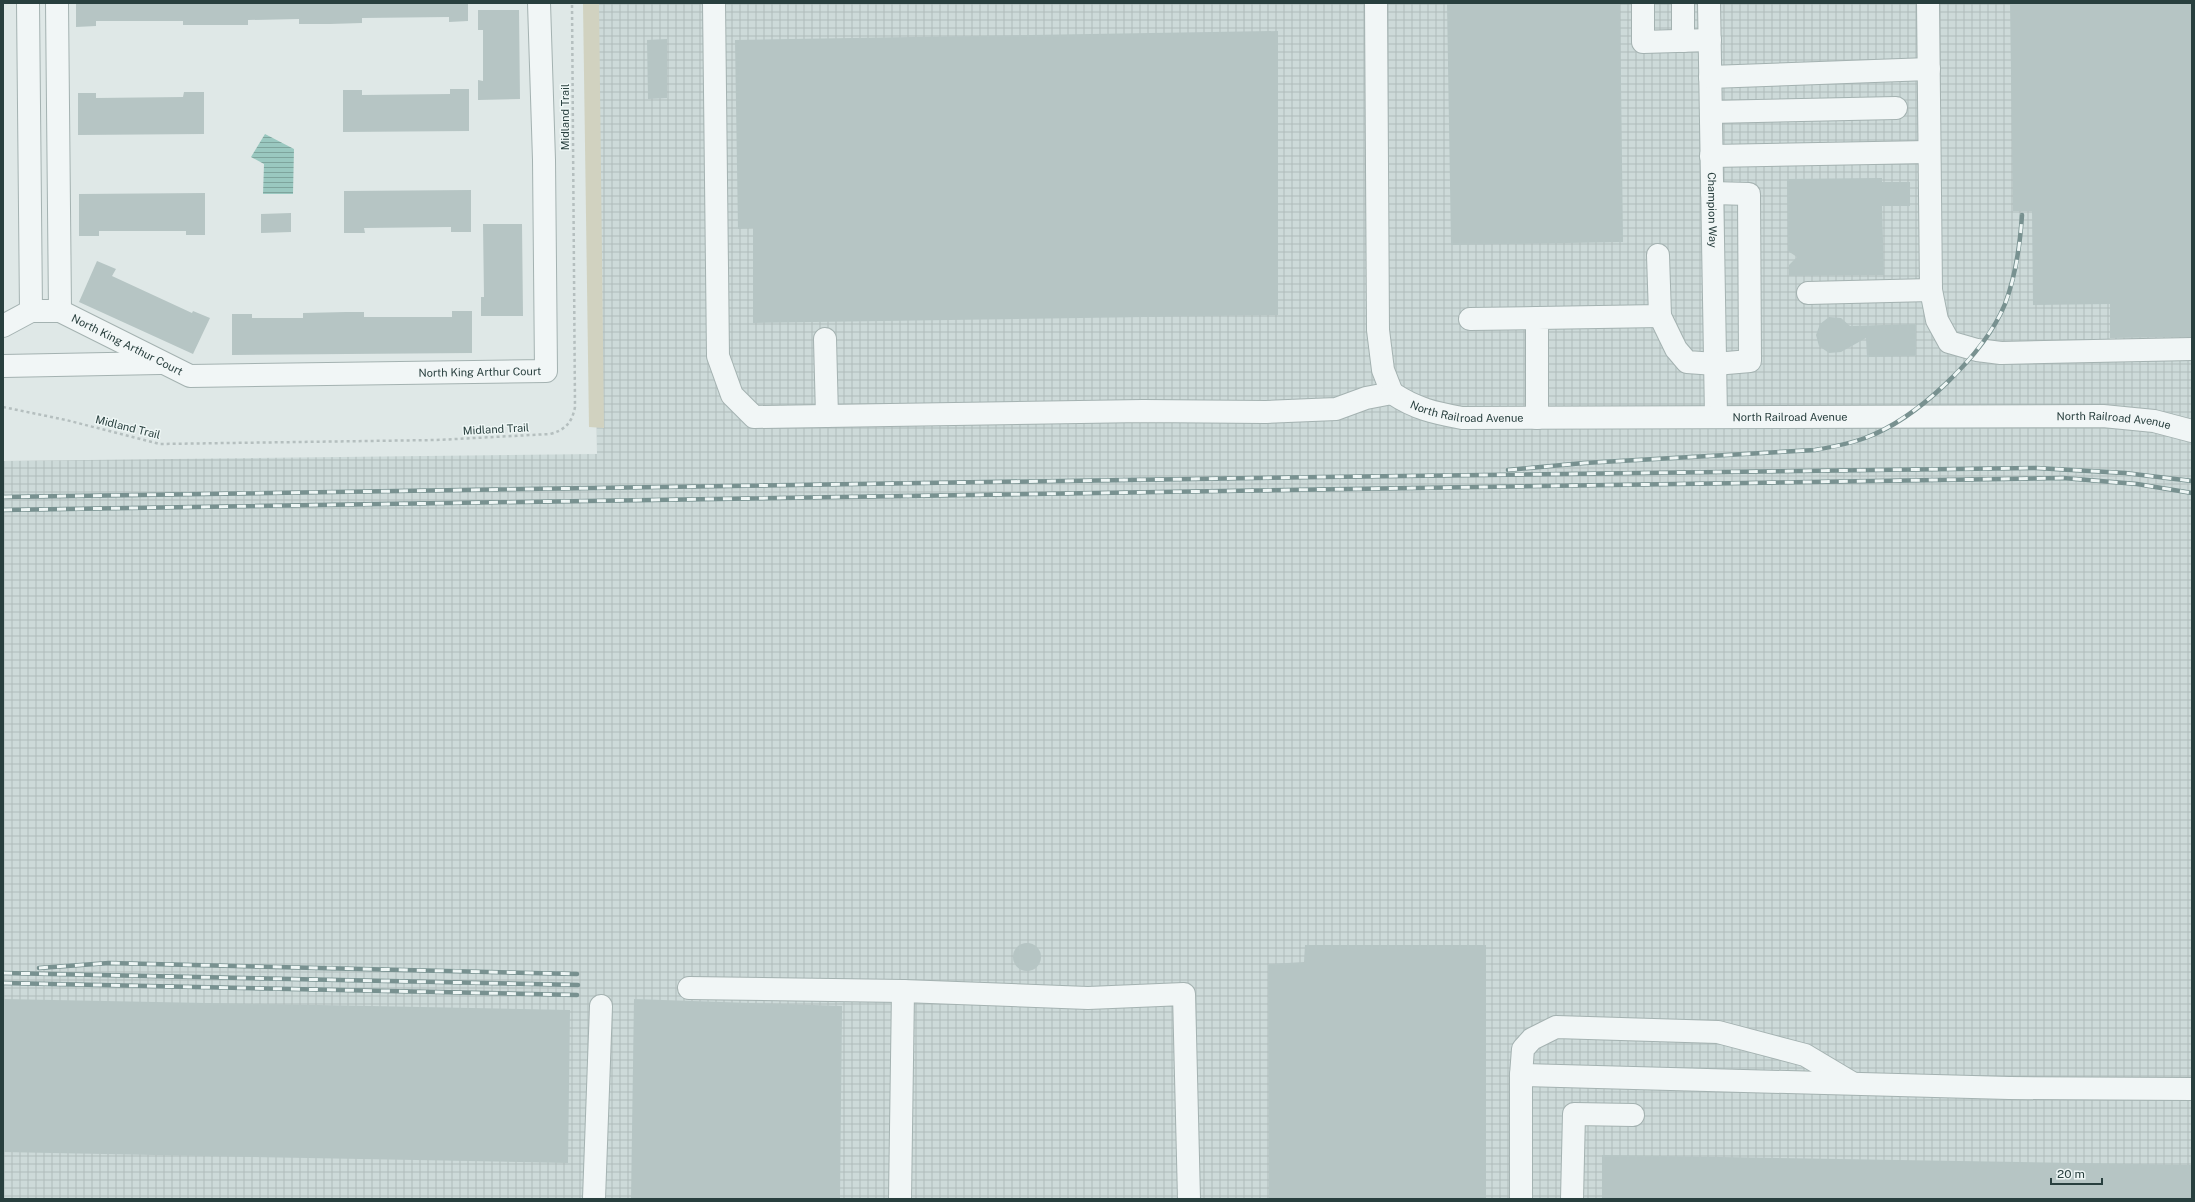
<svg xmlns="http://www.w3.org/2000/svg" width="2195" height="1202" viewBox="0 0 2195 1202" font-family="'Public Sans',sans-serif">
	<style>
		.industrial { fill: url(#industrial-grid) }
		.green { fill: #d1d2c0 }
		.water { fill: url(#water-rules) }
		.building { fill: #b6c5c4 }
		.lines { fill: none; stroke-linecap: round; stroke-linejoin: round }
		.minor-casing { stroke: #a4b2b1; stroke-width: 24 }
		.path { stroke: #b5bfbf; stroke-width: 2.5; stroke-dasharray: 3 3; stroke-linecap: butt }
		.minor { stroke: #f1f6f6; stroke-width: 22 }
		.rail-casing { stroke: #789190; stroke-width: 4.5 }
		.rail { stroke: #eef6f5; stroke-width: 3; stroke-dasharray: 9; stroke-linecap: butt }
		.labels { text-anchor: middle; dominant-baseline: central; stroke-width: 3; stroke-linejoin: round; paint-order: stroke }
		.street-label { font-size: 11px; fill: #283f3e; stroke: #eef6f5 }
	</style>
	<defs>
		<pattern id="industrial-grid" width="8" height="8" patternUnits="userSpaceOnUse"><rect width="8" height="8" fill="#cddad9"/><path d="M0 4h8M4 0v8" fill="none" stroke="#b0bcbb"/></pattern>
		<pattern id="water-rules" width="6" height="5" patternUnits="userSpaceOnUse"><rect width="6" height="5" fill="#9ac8c0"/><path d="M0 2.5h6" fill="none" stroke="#7ea49d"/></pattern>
	</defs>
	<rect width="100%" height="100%" fill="#dfe8e7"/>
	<polygon class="industrial" points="591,3 2192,3 2192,1199 3,1199 3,461 597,454"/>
	<polygon class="green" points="583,3 599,3 604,428 589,427"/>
	<polygon class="water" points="265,134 294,149 293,194 263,194 264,164 251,157"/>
	<g class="building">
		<polygon points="76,3 468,3 468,21 449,22 449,17 362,18 362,23 330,24 299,24 299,19 248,20 248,25 183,25 183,21 96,21 96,26 76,27"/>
		<polygon points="1447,3 1620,3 1623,242 1451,245"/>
		<polygon points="2010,3 2192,3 2192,337 2110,338 2110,304 2033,305 2032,211 2013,211"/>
		<polygon points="478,10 519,10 520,99 478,100 478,80 483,81 483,30 478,30"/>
		<polygon points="1278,31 1278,315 753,323 753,228 738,229 735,40"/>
		<polygon points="667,39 667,98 648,99 647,40"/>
		<polygon points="450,89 469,89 469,131 343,132 343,90 362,90 362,95 450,94"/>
		<polygon points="184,92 204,92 204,134 78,135 78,93 96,93 96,98 183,97"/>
		<polygon points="1882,178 1882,182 1910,182 1910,206 1882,206 1884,275 1789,276 1789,265 1797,257 1788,251 1787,179"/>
		<polygon points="471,190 471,232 451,232 451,227 364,228 365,233 344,233 344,191"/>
		<polygon points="205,193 205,235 186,235 186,231 99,231 99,236 79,236 79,194"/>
		<polygon points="291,213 291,232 261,233 261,214"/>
		<polygon points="483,224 522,224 523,316 481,316 481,297 484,297"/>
		<polygon points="97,261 116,269 112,276 192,313 193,311 210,318 193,354 79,302"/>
		<polygon points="452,311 472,311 472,353 232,355 232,314 252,314 252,318 303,318 303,313 346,312 364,312 364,317 452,317"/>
		<polygon points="1829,317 1841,318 1850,326 1916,324 1916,356 1867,357 1866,338 1841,352 1829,353 1819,346 1816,335 1820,324"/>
		<circle cx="1027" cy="957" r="14"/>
		<polygon points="1305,945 1486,945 1486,1199 1269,1199 1268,964 1304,962"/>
		<polygon points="3,999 570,1010 568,1163 3,1152"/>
		<polygon points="634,999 842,1006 840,1199 631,1199"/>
		<polygon points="1602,1155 2192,1165 2192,1199 1602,1199"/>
	</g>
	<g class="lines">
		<defs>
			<g id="minor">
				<polyline points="28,3 31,311"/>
				<polyline points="57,3 60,311"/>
				<polyline points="714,3 718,356 732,395 754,417 1143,411 1266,412 1336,409 1366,398 1392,393"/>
				<polyline points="1376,3 1378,330 1383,370 1392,393"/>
				<polyline points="1643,3 1643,42 1710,40"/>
				<polyline points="1683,3 1683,41"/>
				<path id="s1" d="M1709 3 1716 417"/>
				<polyline points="1928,3 1931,290 1937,320 1949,342 1977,350 2001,353 2192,349"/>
				<polyline points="1710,77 1929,69"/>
				<polyline points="1711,112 1896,108"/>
				<polyline points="1711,156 1928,152"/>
				<polyline points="1808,293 1931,290"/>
				<polyline points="1660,316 1676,349 1687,362 1715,364 1750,361 1749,194 1712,193"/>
				<polyline points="1470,319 1537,318"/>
				<path id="s2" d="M3 326 31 311H60L190 376 546 371 544 160 539 3"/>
				<polyline points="825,339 827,416"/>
				<polyline points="3,366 160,363"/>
				<path id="s3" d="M1392 393C1416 409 1435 413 1462 418L2103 416 2154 421 2192 431"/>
				<polyline points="1537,418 1537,318 1660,316 1658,255"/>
				<polyline points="689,988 903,991"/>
				<polyline points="1521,1075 1523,1049 1532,1039 1556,1027 1718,1032 1805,1055 1852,1083"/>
				<polyline points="594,1199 601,1006"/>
				<polyline points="900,1199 903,991 1088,998 1184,994 1189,1199"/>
				<polyline points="1521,1199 1521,1075 2009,1088 2192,1089"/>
				<polyline points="1572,1199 1574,1114 1633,1115"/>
			</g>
		</defs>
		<use href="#minor" class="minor-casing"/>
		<path class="path" d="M3 407 66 420 160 444 437 440 550 434C565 430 572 423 575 407L572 3"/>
		<use href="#minor" class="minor"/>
		<defs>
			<g id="rail">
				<path d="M1508 470 1584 463 1815 450C1832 447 1849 444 1865 438 1917 419 1984 355 2005 304 2016 275 2020 246 2022 215"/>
				<polyline points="3,497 1323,477 2036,468 2125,473 2192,481"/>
				<polyline points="3,510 2063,478 2137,484 2192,493"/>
				<polyline points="39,968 109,963 577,974"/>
				<polyline points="3,973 578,985"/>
				<polyline points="3,983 577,995"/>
			</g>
		</defs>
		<use href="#rail" class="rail-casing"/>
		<use href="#rail" class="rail"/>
	</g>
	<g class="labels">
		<g class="street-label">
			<text transform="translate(565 117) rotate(-90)">Midland Trail</text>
			<text stroke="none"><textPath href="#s1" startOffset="207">Champion Way</textPath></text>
			<text stroke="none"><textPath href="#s2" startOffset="136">North King Arthur Court</textPath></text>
			<text stroke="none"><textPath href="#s2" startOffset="496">North King Arthur Court</textPath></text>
			<text stroke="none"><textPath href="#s3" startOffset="79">North Railroad Avenue</textPath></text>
			<text stroke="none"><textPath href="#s3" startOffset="403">North Railroad Avenue</textPath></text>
			<text stroke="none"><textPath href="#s3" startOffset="727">North Railroad Avenue</textPath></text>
			<text transform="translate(128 427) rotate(14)">Midland Trail</text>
			<text transform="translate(496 429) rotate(-3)">Midland Trail</text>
		</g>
	</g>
	<rect width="2195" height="1202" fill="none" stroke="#283f3e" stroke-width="8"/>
	<path d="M2051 1178v6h51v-6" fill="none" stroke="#283f3e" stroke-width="2"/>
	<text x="2057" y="1178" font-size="12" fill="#283f3e" stroke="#eef6f5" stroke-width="3" paint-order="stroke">20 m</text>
</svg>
